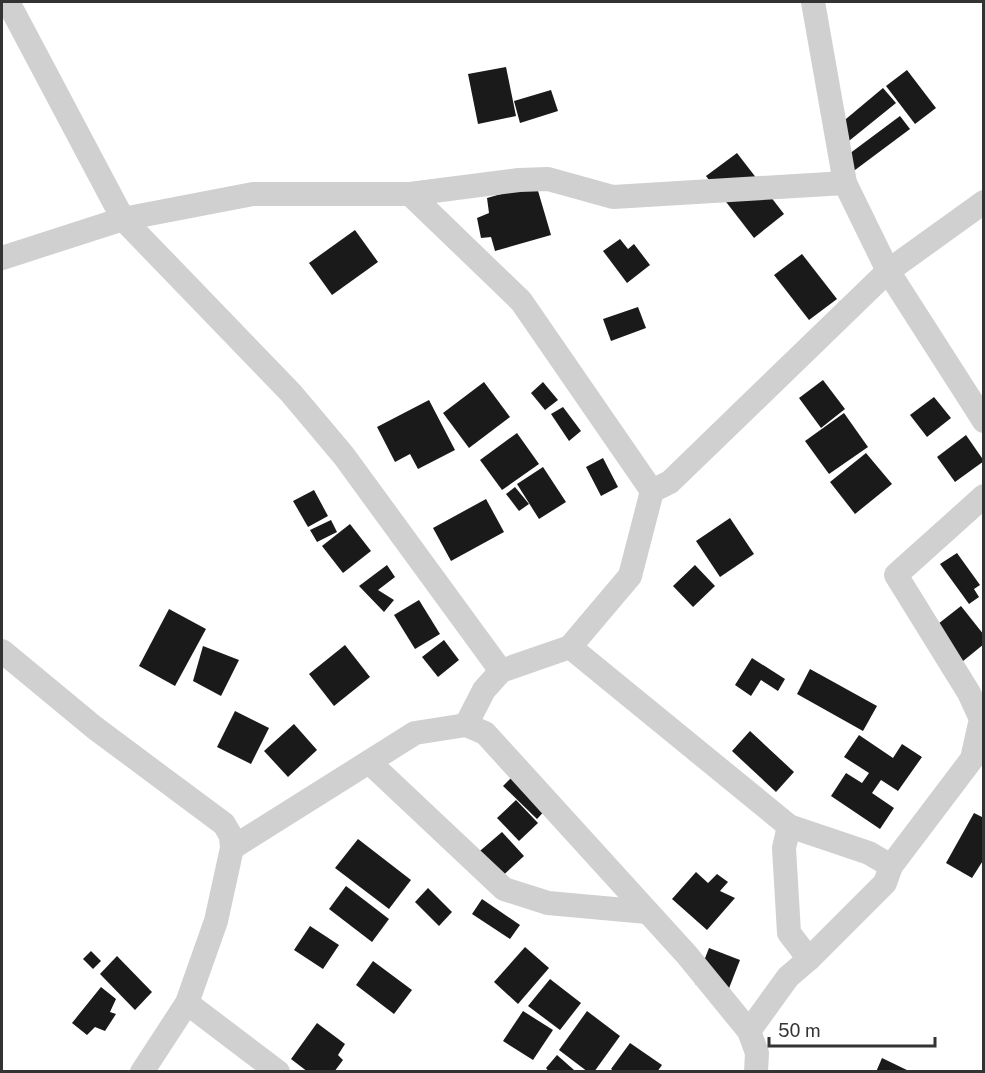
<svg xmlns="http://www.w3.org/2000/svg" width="985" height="1073" viewBox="0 0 985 1073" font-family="'Public Sans',sans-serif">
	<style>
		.building { fill: #1a1a1a }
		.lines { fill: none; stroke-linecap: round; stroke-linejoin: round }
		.minor { stroke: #d0d0d0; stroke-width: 24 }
	</style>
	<rect width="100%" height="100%" fill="#fff"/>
	<g class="building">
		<polygon points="506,67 516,116 478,124 468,74"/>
		<polygon points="907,70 936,108 915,124 886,86"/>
		<polygon points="883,88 896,103 839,149 828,134"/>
		<polygon points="551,90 558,111 520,123 514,101"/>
		<polygon points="900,116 910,129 851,173 841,160"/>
		<polygon points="737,153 784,214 754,238 706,176"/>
		<polygon points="536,184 551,235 495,251 491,237 481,238 477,218 489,213 487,198"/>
		<polygon points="355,230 378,262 332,295 309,263"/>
		<polygon points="620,239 628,249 634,244 650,265 627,283 603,251"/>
		<polygon points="802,254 837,299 809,320 774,275"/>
		<polygon points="638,307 646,328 611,341 603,319"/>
		<polygon points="823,380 845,409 821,428 799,398"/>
		<polygon points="484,382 510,417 469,448 443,413"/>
		<polygon points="543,382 558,400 545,410 531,393"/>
		<polygon points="934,397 951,418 927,437 910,415"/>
		<polygon points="429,400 455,450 418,469 410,454 395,462 377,427"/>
		<polygon points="563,407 581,431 569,441 551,414"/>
		<polygon points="844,413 868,447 829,474 805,441"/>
		<polygon points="517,433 539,464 502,490 480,460"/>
		<polygon points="966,435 984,461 955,482 937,457"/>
		<polygon points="866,453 892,484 855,514 830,482"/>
		<polygon points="603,458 618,487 601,496 586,467"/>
		<polygon points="543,467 566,502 539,519 517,484"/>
		<polygon points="515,487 529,504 519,511 506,494"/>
		<polygon points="314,490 328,516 308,527 293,501"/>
		<polygon points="486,499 504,532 451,561 433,528"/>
		<polygon points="730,518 754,554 720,577 696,541"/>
		<polygon points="331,520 337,532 317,542 310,530"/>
		<polygon points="350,524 371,551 343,573 322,546"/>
		<polygon points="957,553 980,585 974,589 979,597 969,604 940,564"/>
		<polygon points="387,565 395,577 378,590 394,600 384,612 359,586"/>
		<polygon points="695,565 715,586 693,607 673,586"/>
		<polygon points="419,600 440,634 415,649 394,615"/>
		<polygon points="961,606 984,635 984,644 957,666 929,631"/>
		<polygon points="169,609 206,629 175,686 139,666"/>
		<polygon points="444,640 459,660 438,677 422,657"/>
		<polygon points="345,645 370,677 334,706 309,674"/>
		<polygon points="203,646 239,660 221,696 193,681"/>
		<polygon points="752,658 785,679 778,691 761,680 751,696 735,685"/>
		<polygon points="810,669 877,706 863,731 797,694"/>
		<polygon points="235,711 269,728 251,764 217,747"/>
		<polygon points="294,724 317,750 288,777 264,751"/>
		<polygon points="750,731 794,772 776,792 732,751"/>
		<polygon points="859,735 893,758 902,744 922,757 898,791 881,780 872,793 894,808 880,829 831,796 846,773 862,783 869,773 844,757"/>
		<polygon points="517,772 550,805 537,819 503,786"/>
		<polygon points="516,800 538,823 519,841 497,818"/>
		<polygon points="974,813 984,818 984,859 972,878 946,863"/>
		<polygon points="502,832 524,856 497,881 474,856"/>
		<polygon points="358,839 411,880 389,909 335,868"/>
		<polygon points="696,872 708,883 717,874 728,882 720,891 735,898 707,930 672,899"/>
		<polygon points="346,886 389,919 372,942 329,909"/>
		<polygon points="428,888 452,912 439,926 415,902"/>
		<polygon points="482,899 520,925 510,939 472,914"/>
		<polygon points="310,926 339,945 323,969 294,950"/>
		<polygon points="525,947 549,968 518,1004 494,982"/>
		<polygon points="709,948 740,960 726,996 695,984"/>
		<polygon points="91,951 101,961 93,969 83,959"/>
		<polygon points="117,956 152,992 135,1010 100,974"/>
		<polygon points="373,961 412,990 394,1014 356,985"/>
		<polygon points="550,979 581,1003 560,1030 528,1006"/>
		<polygon points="101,987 116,999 110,1012 116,1014 105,1031 95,1027 87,1035 72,1023"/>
		<polygon points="523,1011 553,1030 533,1060 503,1041"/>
		<polygon points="587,1011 620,1036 594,1072 588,1072 559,1050"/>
		<polygon points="317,1023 345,1044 338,1055 343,1060 334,1072 308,1072 291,1059"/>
		<polygon points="630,1043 662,1065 657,1072 615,1072 611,1069"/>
		<polygon points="557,1055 574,1070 572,1072 549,1072 546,1068"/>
		<polygon points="882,1058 911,1072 876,1072"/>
	</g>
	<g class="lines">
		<g class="minor">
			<polyline points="8,2 123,219 291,393 344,456 501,671"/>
			<polyline points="813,2 845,183 888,271 984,421"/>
			<polyline points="410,194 521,301 652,491"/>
			<polyline points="2,258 123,219 253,194 410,194 519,180 548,179 613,197 845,183"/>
			<polyline points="570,647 789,826 869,853 891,866"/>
			<polyline points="2,651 95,728 224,824 231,836 232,848 216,921 187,1003 142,1072"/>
			<polyline points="466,725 484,690 501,671 570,647 630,576 652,491 670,482 888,271 984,202"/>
			<polyline points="369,762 504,889 548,903 647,912"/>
			<polyline points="789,826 784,848 789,933 809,959"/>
			<polyline points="232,848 415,733 466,725 485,733 687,955 749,1031 757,1053 756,1072"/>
			<polyline points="187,1003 278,1072"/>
			<polyline points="749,1031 788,977 809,959 885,883 891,866 972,759 981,719 969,693 896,575 984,496"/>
		</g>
	</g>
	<rect width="985" height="1073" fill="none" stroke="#333333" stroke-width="6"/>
	<path d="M769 1037v9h166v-9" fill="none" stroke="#333333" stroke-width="3"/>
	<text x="778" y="1037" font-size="18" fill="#333333" stroke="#ffffff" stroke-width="4.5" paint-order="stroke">50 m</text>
</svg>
